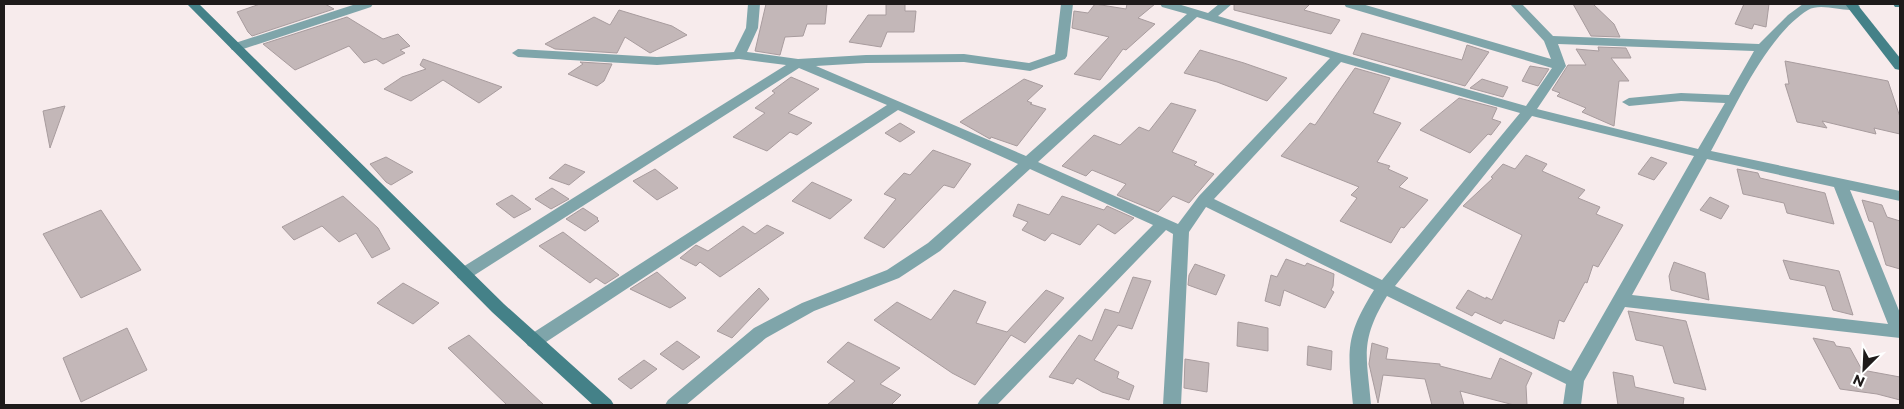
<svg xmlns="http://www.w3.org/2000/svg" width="1904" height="409" viewBox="0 0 1904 409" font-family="Montserrat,sans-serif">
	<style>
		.building { fill: #c3b7b8; stroke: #a89c9e }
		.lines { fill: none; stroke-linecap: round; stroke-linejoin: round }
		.street { fill: #7fa5aa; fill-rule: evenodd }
		.secondary { fill: #448188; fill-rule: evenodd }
	</style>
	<rect width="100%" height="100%" fill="#f7ebec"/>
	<g class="building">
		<polygon points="260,4 325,4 334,9 252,36 248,32 237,12"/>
		<polygon points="766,4 827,4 825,24 807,24 803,36 785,37 780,55 755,51"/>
		<polygon points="886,4 905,4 905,11 916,11 914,32 887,32 881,47 849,42 868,15 886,15"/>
		<polygon points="1095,4 1126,9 1127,4 1155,4 1138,18 1155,24 1126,50 1123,49 1100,80 1074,74 1109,37 1072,28 1074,11 1088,13"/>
		<polygon points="1234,4 1310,4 1304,10 1340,20 1331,34 1234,10"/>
		<polygon points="1573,4 1593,4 1614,24 1620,37 1591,36"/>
		<polygon points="1744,4 1769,4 1766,27 1754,24 1752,29 1735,24"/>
		<polygon points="619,10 672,26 687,35 650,53 625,37 617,53 555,49 545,44 594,17 610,25"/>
		<polygon points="347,17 383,39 398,34 410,46 400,50 405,53 383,64 376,59 364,63 349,46 295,70 263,44"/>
		<polygon points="1362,33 1462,60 1467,45 1489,52 1465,86 1353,54"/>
		<polygon points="1598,47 1626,48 1631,58 1611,58 1629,81 1619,81 1614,126 1582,112 1586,108 1557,96 1560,93 1552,90 1568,65 1586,65 1576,49 1599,51"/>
		<polygon points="1200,50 1244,63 1287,78 1267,101 1217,82 1184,73"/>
		<polygon points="423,59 502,87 479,103 443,80 411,101 384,89 402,77 426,69 420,65"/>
		<polygon points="1785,61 1888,81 1900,117 1900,134 1874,128 1876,134 1822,121 1827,128 1797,122 1785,84 1789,84"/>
		<polygon points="580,62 612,64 604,81 597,86 568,74 583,64"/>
		<polygon points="1530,66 1549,69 1538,86 1522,81"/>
		<polygon points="1355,68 1390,78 1373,113 1401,123 1377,162 1390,166 1388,169 1408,178 1399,187 1428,200 1404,228 1401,227 1391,243 1340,221 1357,198 1351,195 1359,187 1281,156 1310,123 1315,125"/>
		<polygon points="791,77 819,89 788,113 812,123 797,135 790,132 767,151 733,137 765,113 755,108 775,93 772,91"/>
		<polygon points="1024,79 1043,86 1027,101 1032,103 1030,104 1046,109 1017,146 991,137 990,139 960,122"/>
		<polygon points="1482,79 1508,87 1503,97 1470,88"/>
		<polygon points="1459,98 1497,108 1492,119 1501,122 1491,135 1488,134 1470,153 1420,130"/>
		<polygon points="1171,103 1196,110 1172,152 1197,162 1194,165 1214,174 1189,203 1173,196 1158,212 1117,195 1126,184 1092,170 1086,176 1062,166 1094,135 1120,145 1139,127 1149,131"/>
		<polygon points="65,106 50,148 43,111"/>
		<polygon points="900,123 915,132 900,142 885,133"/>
		<polygon points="933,150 971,164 954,188 944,185 884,248 864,238 896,199 884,194 904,173 910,175"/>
		<polygon points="1526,155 1547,164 1542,171 1585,190 1578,198 1600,207 1596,214 1623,225 1598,267 1593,265 1587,283 1585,282 1564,322 1559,320 1554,339 1504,320 1501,324 1475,312 1472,316 1456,308 1468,290 1486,299 1486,297 1492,300 1522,235 1463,206 1493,178 1491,177 1503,164 1515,169"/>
		<polygon points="386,157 413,172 391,185 386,182 370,164"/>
		<polygon points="1651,157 1667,163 1654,180 1638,174"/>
		<polygon points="565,164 585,172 569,185 549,178"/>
		<polygon points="655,169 678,188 657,200 633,181"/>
		<polygon points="1737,169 1758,173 1760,178 1825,193 1834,224 1787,213 1784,203 1743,194"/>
		<polygon points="812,182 852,200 830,219 792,201"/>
		<polygon points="552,188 569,199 551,209 535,199"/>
		<polygon points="512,195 531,209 514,218 496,204"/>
		<polygon points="343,196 378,228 390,249 372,258 356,233 339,242 322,226 294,240 282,227"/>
		<polygon points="1062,196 1104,210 1107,206 1134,218 1115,234 1098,224 1080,245 1052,233 1045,241 1022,230 1028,222 1013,216 1018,204 1049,215"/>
		<polygon points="1710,197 1729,206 1721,219 1700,210"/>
		<polygon points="1862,200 1882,205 1887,217 1900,221 1900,269 1886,265 1873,222 1869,221"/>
		<polygon points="583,208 598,218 597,219 599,221 585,231 566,219"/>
		<polygon points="101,210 141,270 81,298 43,234"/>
		<polygon points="767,225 784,233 720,277 700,262 696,266 680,258 696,245 708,251 743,226 755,234"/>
		<polygon points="563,232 619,275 605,284 596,278 590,283 539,246"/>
		<polygon points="1286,259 1305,266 1307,263 1334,274 1333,286 1331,290 1334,292 1325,308 1284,290 1280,306 1265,301 1271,275 1277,277"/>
		<polygon points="1783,260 1839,271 1853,315 1833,310 1825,286 1790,279"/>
		<polygon points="1674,262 1705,273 1709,300 1671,290 1669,276"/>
		<polygon points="1195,264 1225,275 1216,295 1188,285 1189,275"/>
		<polygon points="657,272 686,298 670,308 630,289"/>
		<polygon points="1133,277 1151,281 1132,329 1118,325 1094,360 1119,372 1117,378 1134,386 1129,400 1102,392 1077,378 1073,384 1049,377 1079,335 1092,341 1105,309 1119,313"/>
		<polygon points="403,283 439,303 413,324 377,303"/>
		<polygon points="759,288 769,299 732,338 717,331"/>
		<polygon points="954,290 986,302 976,323 1007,332 1046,290 1064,298 1025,343 1011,335 975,385 952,373 874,320 897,302 931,320"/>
		<polygon points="1628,311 1686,321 1706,390 1674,383 1663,346 1636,340"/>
		<polygon points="1238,322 1268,328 1268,351 1237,346"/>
		<polygon points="127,328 147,370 81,402 63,358"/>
		<polygon points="469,335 544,405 507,405 448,348"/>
		<polygon points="1813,338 1834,342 1836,346 1850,348 1862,370 1900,377 1900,400 1877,394 1840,389"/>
		<polygon points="677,341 700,357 683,370 660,354"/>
		<polygon points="848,342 900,368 880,384 901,395 891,405 827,405 855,381 827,362"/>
		<polygon points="1372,343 1388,348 1386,359 1440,364 1440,366 1491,379 1500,358 1532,373 1526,386 1527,405 1514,405 1460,391 1464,405 1432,405 1425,379 1383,375 1378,403 1369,364"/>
		<polygon points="1308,346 1332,351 1331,370 1307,365"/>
		<polygon points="1185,359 1209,363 1207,392 1184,388"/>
		<polygon points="644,360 657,369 631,389 618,379"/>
		<polygon points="1613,372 1633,376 1635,387 1684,398 1683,405 1618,405"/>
	</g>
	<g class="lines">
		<g class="street">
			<polygon points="356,4 373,4 371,7 240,50 232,50 230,47 232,44"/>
			<path d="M748 4H760L758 28 747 52 798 59 866 55 964 54 1029 63 1055 54 1061 4H1073L1067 56 1065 59 1030 71 964 62 866 63 816 66 1026 156 1187 14 1162 7 1160 4H1178L1208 13 1219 4H1232L1218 16 1342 54 1526 106 1552 68 1346 7 1344 4H1362L1551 59 1544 41 1510 4H1522L1553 36 1759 44 1788 15 1803 4H1858L1860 7C1851 16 1823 1 1808 10 1766 36 1735 108 1711 151L1900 191V201L1850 190 1900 313V338L1625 307 1584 381 1581 405H1563L1566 384 1387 296C1359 342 1367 356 1371 405H1353C1348 351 1344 338 1374 290L1206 207 1189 232 1181 405H1163L1173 234 1166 230 997 405H977L980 400 1153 225 1030 169 940 251 899 278 814 311 766 338 686 405H665L668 400 754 328 802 303 887 270 928 243 1018 164 898 110 540 346 534 348 528 346 525 341 528 336 887 105 799 68 470 278 464 280 458 278 456 274 458 270 786 65 739 59 657 65 518 57 512 53 518 49 657 57 734 52 746 28ZM1197 17 1330 58 1199 196 1178 224 1038 162ZM1558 44 1754 51 1729 95 1681 93 1629 98 1622 102 1629 106 1681 101 1725 103 1698 149 1537 109 1566 66ZM1341 62 1520 113 1382 280 1214 199ZM1532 116 1694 156 1571 371 1395 286ZM1707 159 1834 187 1888 324 1632 295Z"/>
		</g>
		<g class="secondary">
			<polygon points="187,4 199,4 504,304 611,400 614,405 593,405 492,312"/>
			<polygon points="1845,4 1857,4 1900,58 1900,70 1895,69"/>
			<polygon points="1893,4 1900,4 1900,7 1895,7"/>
		</g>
	</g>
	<rect width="1904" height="409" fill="none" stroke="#1e1a1a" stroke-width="10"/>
	<g transform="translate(1864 369) rotate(204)" stroke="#ffffff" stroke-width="4" paint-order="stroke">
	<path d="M0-4L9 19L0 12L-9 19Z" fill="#1e1a1a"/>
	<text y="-8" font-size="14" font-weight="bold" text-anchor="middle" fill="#1e1a1a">N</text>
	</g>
</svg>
